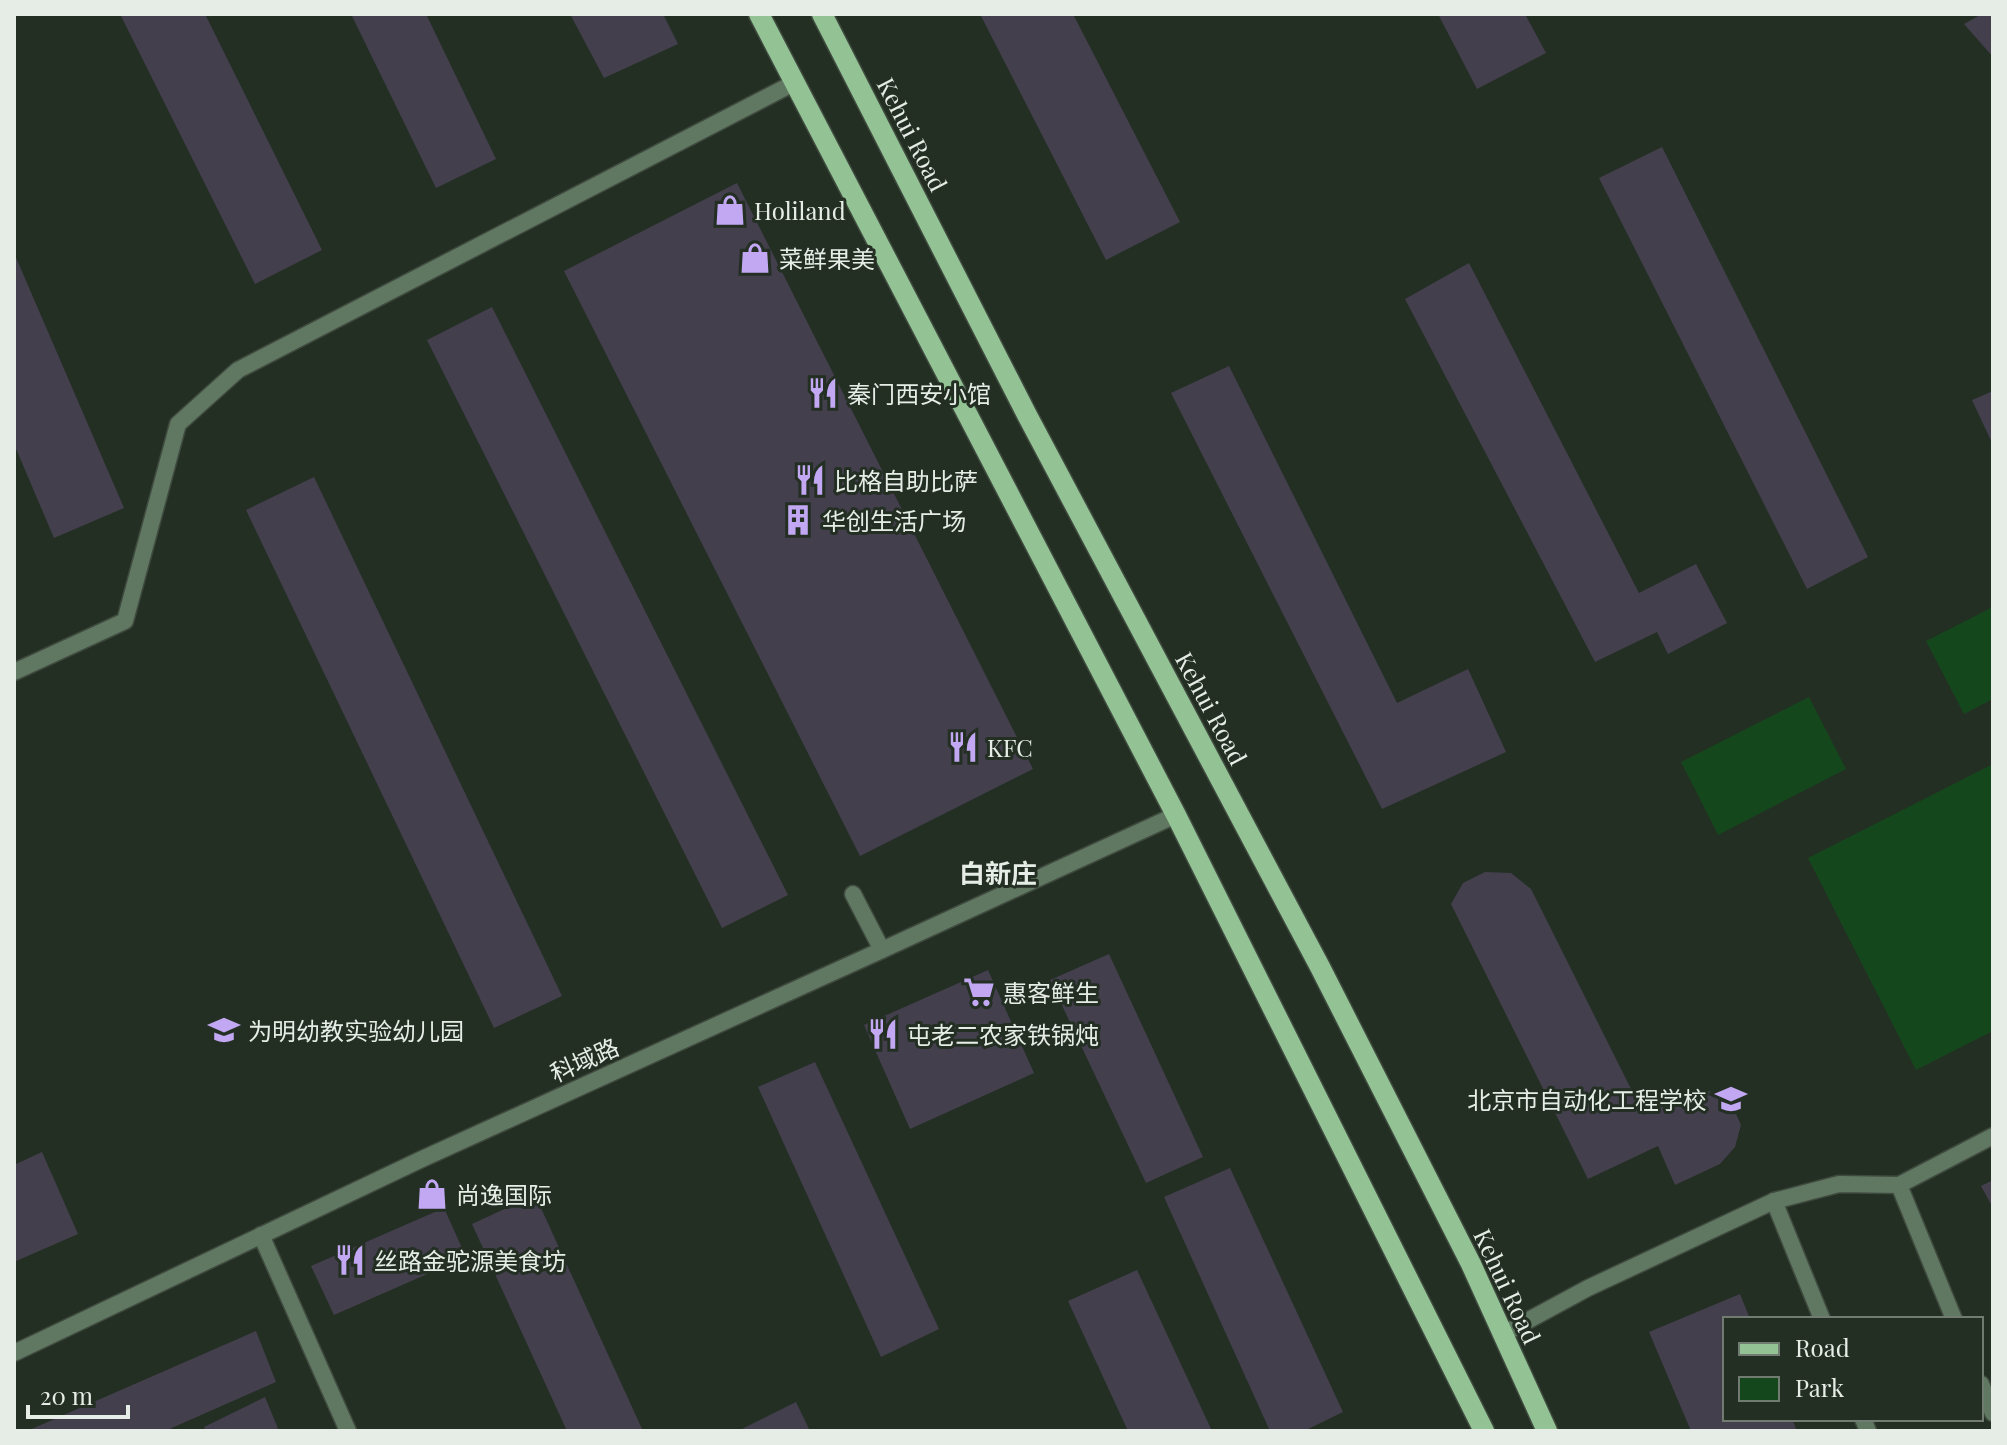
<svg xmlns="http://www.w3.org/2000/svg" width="2007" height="1445" viewBox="0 0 2007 1445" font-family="'Playfair Display','Noto Sans SC',serif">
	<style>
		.green { fill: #15471c }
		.building { fill: #433f4d }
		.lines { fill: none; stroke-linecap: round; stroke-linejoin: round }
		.lane-casing { stroke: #3f4a3f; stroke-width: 19 }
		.street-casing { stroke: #3f4a3f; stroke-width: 19 }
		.primary-casing { stroke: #3f4a3f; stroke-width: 23 }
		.lane { stroke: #607761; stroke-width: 16 }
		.street { stroke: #607761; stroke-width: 16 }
		.primary { stroke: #93c295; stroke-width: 20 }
		.labels { text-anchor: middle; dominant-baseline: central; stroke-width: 6; stroke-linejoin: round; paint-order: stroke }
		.street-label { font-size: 24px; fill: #e6ede6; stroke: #242f24 }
		.poi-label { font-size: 24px; fill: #e6ede6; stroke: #242f24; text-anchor: start }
		.neighbourhood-label { font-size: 26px; font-weight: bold; fill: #e6ede6; stroke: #242f24 }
	</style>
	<rect width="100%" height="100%" fill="#242f24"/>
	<g class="green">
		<polygon points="1993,607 1993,699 1964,714 1926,641"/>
		<polygon points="1809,697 1846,769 1718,835 1681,762"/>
		<polygon points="1993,764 1993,1031 1916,1070 1808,858"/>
	</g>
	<g class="building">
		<polygon points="120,14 205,14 322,250 255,284"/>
		<polygon points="351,14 426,14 496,159 436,188"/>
		<polygon points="570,14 663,14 678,44 604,78"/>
		<polygon points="980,14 1073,14 1180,222 1106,260"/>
		<polygon points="1438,14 1525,14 1546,53 1477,89"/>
		<polygon points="1982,14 1993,14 1993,57 1964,24"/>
		<polygon points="1662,147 1868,557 1807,589 1599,178"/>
		<polygon points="737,183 1033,769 860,856 564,271"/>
		<polygon points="14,253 124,508 54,538 14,444"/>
		<polygon points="1469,263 1639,593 1696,564 1727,623 1668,654 1657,632 1595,662 1405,299"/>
		<polygon points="492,307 788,895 722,928 427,340"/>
		<polygon points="1229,366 1397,703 1468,669 1506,752 1382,809 1171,393"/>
		<polygon points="1993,391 1993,445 1972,400"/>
		<polygon points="314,477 562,996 494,1028 246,510"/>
		<polygon points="1485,872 1511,873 1531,889 1644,1115 1685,1095 1709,1091 1731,1103 1741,1125 1735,1147 1720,1164 1675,1185 1658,1146 1588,1179 1451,904 1463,883"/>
		<polygon points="1109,954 1203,1157 1146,1183 1050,980"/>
		<polygon points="988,970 1034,1073 910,1129 864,1025"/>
		<polygon points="815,1062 939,1329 881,1357 758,1087"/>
		<polygon points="42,1152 78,1234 14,1262 14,1165"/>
		<polygon points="1230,1168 1343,1412 1304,1431 1270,1431 1164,1197"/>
		<polygon points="1993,1180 1993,1208 1981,1186"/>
		<polygon points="535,1195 643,1431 567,1431 472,1224"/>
		<polygon points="444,1208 466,1257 334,1315 311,1266"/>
		<polygon points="1137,1270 1212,1431 1128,1431 1068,1301"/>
		<polygon points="1740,1294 1750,1319 1725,1319 1725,1419 1792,1419 1797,1431 1691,1431 1649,1332"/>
		<polygon points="256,1331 276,1382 165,1431 27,1431"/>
		<polygon points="265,1397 279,1431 206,1431 204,1427"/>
		<polygon points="796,1402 810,1431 738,1431"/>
	</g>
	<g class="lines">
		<defs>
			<g id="lane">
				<polyline points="1899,1185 1954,1319"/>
				<polyline points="1774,1201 1822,1319"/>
				<polyline points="1503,1334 1588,1288 1774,1201 1839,1184 1899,1185 1993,1136"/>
				<polyline points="1981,1384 1993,1413"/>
				<polyline points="1863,1419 1868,1431"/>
			</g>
			<g id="street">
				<polyline points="14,672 125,621 178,424 238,370 794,83"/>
				<polyline points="853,894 882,950"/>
				<polyline points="261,1235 348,1431"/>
				<polyline points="14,1353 422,1159 882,950 1176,815"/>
			</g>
			<g id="primary">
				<polyline points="759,14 1176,815 1484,1431"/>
				<polyline points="822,14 1027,415 1320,967 1471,1264 1547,1431"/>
			</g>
		</defs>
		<use href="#lane" class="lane-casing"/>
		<use href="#street" class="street-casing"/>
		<use href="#primary" class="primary-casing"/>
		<use href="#lane" class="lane"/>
		<use href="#street" class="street"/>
		<use href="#primary" class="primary"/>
	</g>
	<defs>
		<symbol id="shop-bare" viewBox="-9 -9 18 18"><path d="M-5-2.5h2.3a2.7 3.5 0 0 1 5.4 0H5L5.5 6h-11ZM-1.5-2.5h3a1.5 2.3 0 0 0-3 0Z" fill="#c2a8f2" stroke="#242f24" stroke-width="2.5" paint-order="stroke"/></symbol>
		<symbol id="restaurant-bare" viewBox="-9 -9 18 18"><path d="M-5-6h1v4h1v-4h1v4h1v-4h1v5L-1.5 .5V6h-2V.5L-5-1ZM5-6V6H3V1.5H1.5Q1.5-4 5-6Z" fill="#c2a8f2" stroke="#242f24" stroke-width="2.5" paint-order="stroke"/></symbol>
		<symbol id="building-bare" viewBox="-9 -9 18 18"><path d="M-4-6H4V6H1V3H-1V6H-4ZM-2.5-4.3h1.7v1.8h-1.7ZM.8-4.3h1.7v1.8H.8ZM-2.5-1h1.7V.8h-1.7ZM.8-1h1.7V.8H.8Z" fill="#c2a8f2" stroke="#242f24" stroke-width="2.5" paint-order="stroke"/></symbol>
		<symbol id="supermarket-bare" viewBox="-9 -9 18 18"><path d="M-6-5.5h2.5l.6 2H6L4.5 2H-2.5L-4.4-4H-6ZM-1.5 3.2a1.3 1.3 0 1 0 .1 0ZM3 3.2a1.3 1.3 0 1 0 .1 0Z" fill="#c2a8f2" stroke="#242f24" stroke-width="2.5" paint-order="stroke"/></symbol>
		<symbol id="school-bare" viewBox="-9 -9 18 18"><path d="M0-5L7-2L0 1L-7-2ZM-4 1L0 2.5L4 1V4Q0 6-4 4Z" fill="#c2a8f2" stroke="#242f24" stroke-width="2.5" paint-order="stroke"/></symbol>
	</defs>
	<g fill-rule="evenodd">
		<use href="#shop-bare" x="708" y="188" width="44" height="44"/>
		<use href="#shop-bare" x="733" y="236" width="44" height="44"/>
		<use href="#restaurant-bare" x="801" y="371" width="44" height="44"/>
		<use href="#restaurant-bare" x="788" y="458" width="44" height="44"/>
		<use href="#building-bare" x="776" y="498" width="44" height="44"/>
		<use href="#restaurant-bare" x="941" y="725" width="44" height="44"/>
		<use href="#supermarket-bare" x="957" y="970" width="44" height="44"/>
		<use href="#school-bare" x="202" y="1008" width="44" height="44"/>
		<use href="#restaurant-bare" x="861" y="1012" width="44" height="44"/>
		<use href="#school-bare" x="1709" y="1077" width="44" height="44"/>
		<use href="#shop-bare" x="410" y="1172" width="44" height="44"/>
		<use href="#restaurant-bare" x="328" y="1238" width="44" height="44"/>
	</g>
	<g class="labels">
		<g class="street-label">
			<text transform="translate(913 134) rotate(63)">Kehui Road</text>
			<text transform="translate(1212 708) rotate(62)">Kehui Road</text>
			<text transform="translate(584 1059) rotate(-24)">科域路</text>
			<text transform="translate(1508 1286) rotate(65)">Kehui Road</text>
		</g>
		<g class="poi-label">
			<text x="754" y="210">Holiland</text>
			<text x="779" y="258">菜鲜果美</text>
			<text x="847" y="393">秦门西安小馆</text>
			<text x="834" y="480">比格自助比萨</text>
			<text x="822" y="520">华创生活广场</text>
			<text x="987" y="747">KFC</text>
			<text x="1003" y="992">惠客鲜生</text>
			<text x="248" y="1030">为明幼教实验幼儿园</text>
			<text x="907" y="1034">屯老二农家铁锅炖</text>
			<text x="1707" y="1099" text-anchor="end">北京市自动化工程学校</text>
			<text x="456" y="1194">尚逸国际</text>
			<text x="374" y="1260">丝路金驼源美食坊</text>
		</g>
		<g class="neighbourhood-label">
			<text x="998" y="872">白新庄</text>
		</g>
	</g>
	<rect width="2007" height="1445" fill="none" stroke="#e6ede6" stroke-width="32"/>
	<rect x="1723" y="1317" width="260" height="104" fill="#242f24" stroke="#727b72" stroke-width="2"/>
	<rect x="1739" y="1343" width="40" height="12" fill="#93c295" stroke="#727b72" stroke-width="2"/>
	<text x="1795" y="1357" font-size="24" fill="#e6ede6">Road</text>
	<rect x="1739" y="1377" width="40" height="24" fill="#15471c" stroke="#727b72" stroke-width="2"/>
	<text x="1795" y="1397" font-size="24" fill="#e6ede6">Park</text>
	<path d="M28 1405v12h100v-12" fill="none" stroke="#e6ede6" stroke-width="4"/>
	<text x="40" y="1405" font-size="24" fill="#e6ede6" stroke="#242f24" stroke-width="6" paint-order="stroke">20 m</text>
</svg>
